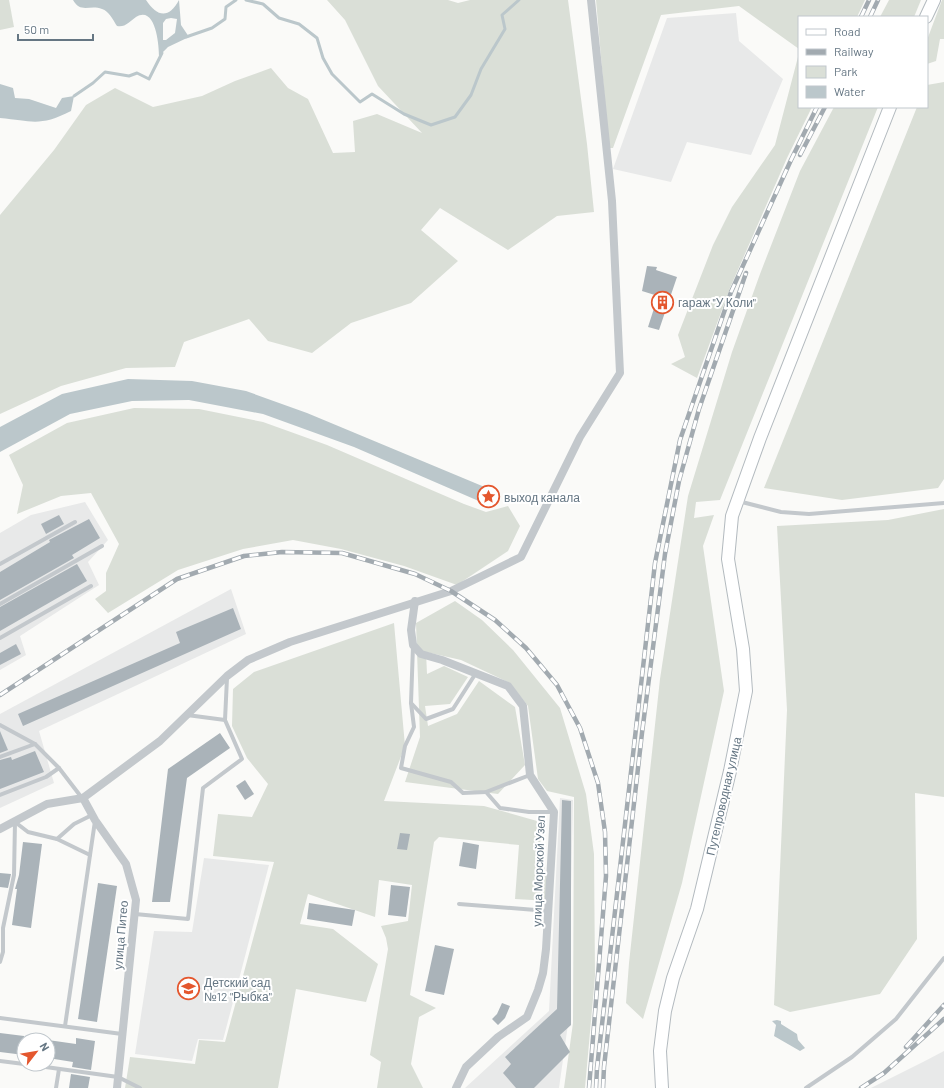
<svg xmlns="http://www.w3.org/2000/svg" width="944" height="1088" viewBox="0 0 944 1088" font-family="Barlow,sans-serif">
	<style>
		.built { fill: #e8e9e9 }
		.green { fill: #dadfd7 }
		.water { fill: #bbc7cb; fill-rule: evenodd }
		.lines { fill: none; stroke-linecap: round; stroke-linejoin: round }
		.stream { stroke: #bbc7cb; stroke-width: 3 }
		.building { fill: #aab3b9 }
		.secondary-casing { stroke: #b3babf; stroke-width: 14 }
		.service { stroke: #c3c8cc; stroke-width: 4 }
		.minor { stroke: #c3c8cc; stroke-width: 8 }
		.secondary { stroke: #fff; stroke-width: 12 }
		.rail-casing { stroke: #a2aab0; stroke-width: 4.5 }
		.rail { stroke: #fff; stroke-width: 3; stroke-dasharray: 9; stroke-linecap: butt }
		.labels { text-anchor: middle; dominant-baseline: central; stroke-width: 4; stroke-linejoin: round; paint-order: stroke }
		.poi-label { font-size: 12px; fill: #657683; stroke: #fff; text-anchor: start }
		.street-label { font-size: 12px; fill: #657683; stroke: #fff }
	</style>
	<rect width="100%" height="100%" fill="#fafaf8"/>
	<g class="built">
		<polygon points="736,13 739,41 783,79 751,155 687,142 671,182 613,169 667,18"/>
		<polygon points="85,502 108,540 88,562 99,585 20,636 26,655 0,670 0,533 31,515"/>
		<polygon points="231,589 246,634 39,731 54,783 0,808 0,714"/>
		<polygon points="560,798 573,800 568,1024 559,1088 465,1088 549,1011"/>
		<polygon points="204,858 269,865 223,1040 198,1039 192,1061 135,1054 154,931 192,932"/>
		<polygon points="944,1051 944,1088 871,1088 923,1062"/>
	</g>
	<g class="green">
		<polygon points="0,0 9,0 14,27 0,30"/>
		<polygon points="327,0 448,0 458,3 470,0 568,0 587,144 594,212 557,216 508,250 440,208 421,230 458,261 411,303 351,323 312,353 268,341 249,319 184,342 175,367 126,368 61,386 0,414 0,215 54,150 86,105 115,88 153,107 202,96 235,81 271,68 288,88 308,99 333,153 355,152 353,121 377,114 422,133 378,86 345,20"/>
		<polygon points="596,0 865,0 857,17 799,17 799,49 739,6 661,15 613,148 609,148"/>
		<polygon points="889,0 921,0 914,17 880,17"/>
		<polygon points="942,0 944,0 944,39 940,39 936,61 927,64 927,40"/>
		<polygon points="799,53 799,107 812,107 787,158 730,288 697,378 671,364 685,357 678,335 713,245 732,207 775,145"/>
		<polygon points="944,82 944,479 938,488 842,500 764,488 917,107 927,107 927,85"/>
		<polygon points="834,107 878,107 720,500 696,502 694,518 714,515 703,546 724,691 682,883 643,1019 626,1003 629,963 660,679 688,496 732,352 760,274 800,171"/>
		<polygon points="134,408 199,409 263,422 327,445 464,504 486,512 508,506 520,526 508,551 457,585 404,566 341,549 293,540 243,549 178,570 108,613 95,599 106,591 106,573 119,544 91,493 61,496 17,514 23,485 9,455 67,423"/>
		<polygon points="944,509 944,797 915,793 917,939 880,994 790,1012 774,1005 787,710 777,526 888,520"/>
		<polygon points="455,601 482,620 513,650 560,708 586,794 594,854 595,976 585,1088 564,1088 573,1023 574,797 547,791 538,779 528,706 510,683 461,660 426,652 427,674 444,666 468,677 450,704 425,706 428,726 457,714 479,681 515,707 525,765 498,794 405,782 420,737 416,623"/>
		<polygon points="394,623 405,746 384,801 484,806 537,821 550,901 515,899 519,845 439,837 434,842 410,995 436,1008 419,1017 411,1064 423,1088 377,1088 381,1062 370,1055 388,949 386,938 381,926 408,921 412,885 379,880 375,917 308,894 300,924 333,929 378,964 366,1002 296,989 278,1088 125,1088 130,1057 195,1064 199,1040 225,1042 274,862 213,856 218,814 252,817 268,784 247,758 232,726 233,689 254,672"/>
	</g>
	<g class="water">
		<path d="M73 0H146C157 17 169 19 179 0L181 25 189 37 168 47 159 56C159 46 156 5 136 17 130 21 125 28 117 26 113 20 109 11 102 9 90 4 81 14 73 0ZM171 18 177 19 175 33 166 40H163V23L166 19Z"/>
		<path d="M0 84 13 88 15 98 29 99 56 108 62 98 74 96 71 111C40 127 32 121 0 118Z"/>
		<polygon points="128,379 192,381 246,391 307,413 487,488 481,502 354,447 263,414 189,400 132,401 70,414 0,452 0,427 62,394"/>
		<polygon points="777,1020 781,1021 781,1024 797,1034 798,1040 805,1048 800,1051 774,1036 776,1025 772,1021"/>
	</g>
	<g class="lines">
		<g class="stream">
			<polyline points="246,0 263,4 279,18 299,24 317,38 323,58 332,74 360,102 372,94 404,114 431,125 455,117 471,95 481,69 505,29 502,15 519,0"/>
			<polyline points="186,37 212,28 225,19 226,7 236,0"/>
			<polyline points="74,96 93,83 105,72 129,76 137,73 149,79 162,53"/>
		</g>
	</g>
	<g class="building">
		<polygon points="647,266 657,267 656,270 677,277 659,330 648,327 658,296 642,291"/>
		<polygon points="59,515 64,524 46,534 41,524"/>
		<polygon points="89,519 100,538 72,555 74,558 0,600 0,572 50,542 49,540"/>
		<polygon points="77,564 87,581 0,631 0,607"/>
		<polygon points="233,608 241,629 23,726 18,714 180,643 176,632"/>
		<polygon points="16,644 21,654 0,665 0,653"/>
		<polygon points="0,731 8,750 0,753"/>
		<polygon points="220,733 230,748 187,778 170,902 152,902 168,769"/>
		<polygon points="35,751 44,772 0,789 0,760 11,757 12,760"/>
		<polygon points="245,780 254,794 245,800 236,786"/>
		<polygon points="562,800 571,801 571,1025 560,1035 570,1052 534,1088 516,1088 503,1073 511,1064 505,1057 557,1009"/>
		<polygon points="400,833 410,834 407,850 397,849"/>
		<polygon points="23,842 42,844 31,928 12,925 17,889 15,889 19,875"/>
		<polygon points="463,842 479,845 476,869 459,866"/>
		<polygon points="0,873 11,874 8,888 0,887"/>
		<polygon points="98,883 117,886 97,1022 78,1019"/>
		<polygon points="391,885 410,887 406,917 388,915"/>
		<polygon points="309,903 355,910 352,926 307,919"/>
		<polygon points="435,945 454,949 444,995 425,991"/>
		<polygon points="502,1003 510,1006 505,1018 498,1025 492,1019 497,1014"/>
		<polygon points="0,1033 24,1036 24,1055 0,1052"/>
		<polygon points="76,1038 95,1041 91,1070 72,1067 73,1062 48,1058 48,1040 76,1044"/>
		<polygon points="71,1074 90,1077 88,1088 69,1088"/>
	</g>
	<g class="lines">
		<defs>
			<g id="secondary">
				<polyline points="926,17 934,0"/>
				<polyline points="662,1088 660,1051 665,1011 673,978 697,909 730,771 746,691 743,649 728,559 732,516 760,438 890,107"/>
			</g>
		</defs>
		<use href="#secondary" class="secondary-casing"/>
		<g class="service">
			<polyline points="738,501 781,512 809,514 944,503"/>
			<polyline points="0,564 75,522"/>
			<polyline points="0,604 102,546"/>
			<polyline points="0,638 91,586"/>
			<polyline points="413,646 411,703 414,727 405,746 401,768 451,782 463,793 486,792 530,775"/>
			<polyline points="411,703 426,719 453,709 476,673"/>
			<polyline points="225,720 227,678"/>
			<polyline points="0,725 35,744 59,768 82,798"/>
			<polyline points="0,757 35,744"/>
			<polyline points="486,792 500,808 529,812 554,812"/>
			<polyline points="0,795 46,777 59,768"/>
			<polyline points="15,822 28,832 57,839 90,855"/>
			<polyline points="57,839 74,824 92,815"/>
			<polyline points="459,904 548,911"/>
			<polyline points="135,914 188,919 203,788 242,759 225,720 187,715"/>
			<polyline points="0,962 3,952 3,928 14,875 15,822"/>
			<polyline points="0,1018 122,1034"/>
			<polyline points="65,1026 95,821"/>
			<polyline points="0,1061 24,1064"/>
			<polyline points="24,1064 118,1077 140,1088"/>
			<polyline points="56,1088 59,1069"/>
			<polyline points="806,1088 852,1057 896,1019 944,958"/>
		</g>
		<g class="minor">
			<polyline points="415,601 411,630 413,645 421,654 442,660 508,686 523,706 530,775 554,812 546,949 543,973 538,990 527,1017 498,1037 466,1067 456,1088"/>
			<polyline points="83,798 95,820 126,864 136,900 117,1088"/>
			<polyline points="0,829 47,804 83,798 160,741 227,676 248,660 290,642 451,591 521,557 580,437 620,373 612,201 591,0"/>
		</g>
		<use href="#secondary" class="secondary"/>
		<defs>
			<g id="rail">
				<polyline points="861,17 869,0"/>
				<polyline points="870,17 878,0"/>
				<polyline points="800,155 825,107"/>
				<polyline points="0,695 177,579 244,556 282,552 342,553 415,574 451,591 495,620 526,648 557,685 580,728 598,783 605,832 606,876 589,1088"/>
				<polyline points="906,1047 944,1005"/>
				<polyline points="596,1088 597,1068 655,563 680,440 731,292 791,160 817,107"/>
				<polyline points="603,1088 604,1067 642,733 665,554 679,481 699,409 746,273"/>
				<polyline points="861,1088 884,1073 944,1019"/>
			</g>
		</defs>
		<use href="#rail" class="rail-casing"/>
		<use href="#rail" class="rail"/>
	</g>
	<defs>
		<symbol id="building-ring" viewBox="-11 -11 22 22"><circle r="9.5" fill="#fff" stroke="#e4572e" stroke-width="1.5"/><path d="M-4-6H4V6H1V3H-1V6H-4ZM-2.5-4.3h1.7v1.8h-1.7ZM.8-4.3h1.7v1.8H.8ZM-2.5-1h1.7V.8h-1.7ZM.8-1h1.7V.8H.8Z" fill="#e4572e"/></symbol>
		<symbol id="sight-ring" viewBox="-11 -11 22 22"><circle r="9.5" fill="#fff" stroke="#e4572e" stroke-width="1.5"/><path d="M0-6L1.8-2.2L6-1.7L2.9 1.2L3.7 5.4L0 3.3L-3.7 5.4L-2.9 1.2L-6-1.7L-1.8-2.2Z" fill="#e4572e"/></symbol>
		<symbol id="school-ring" viewBox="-11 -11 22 22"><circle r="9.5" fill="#fff" stroke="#e4572e" stroke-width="1.5"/><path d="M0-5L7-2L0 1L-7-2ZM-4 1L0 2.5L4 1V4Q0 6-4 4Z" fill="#e4572e"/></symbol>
	</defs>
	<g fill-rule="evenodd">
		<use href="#building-ring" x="650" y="290" width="25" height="25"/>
		<use href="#sight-ring" x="476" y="484" width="25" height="25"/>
		<use href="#school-ring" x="176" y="976" width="25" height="25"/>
	</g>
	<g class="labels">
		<g class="poi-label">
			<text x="678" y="302">гараж "У Коли"</text>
			<text x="504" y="497">выход канала</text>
			<text x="204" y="982">Детский сад<tspan x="204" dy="14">№12 "Рыбка"</tspan></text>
		</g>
		<g class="street-label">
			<text transform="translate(723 796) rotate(-77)">Путепроводная улица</text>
			<text transform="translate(538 871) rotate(-88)">улица Морской Узел</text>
			<text transform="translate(120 935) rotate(-85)">улица Питео</text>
		</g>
	</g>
	<rect x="798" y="16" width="130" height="92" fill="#ffffff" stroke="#c1c8cd"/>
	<rect x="806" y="29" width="20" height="6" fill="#ffffff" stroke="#c1c8cd"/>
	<text x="834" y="36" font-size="12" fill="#657683">Road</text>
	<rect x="806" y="49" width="20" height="6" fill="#a2aab0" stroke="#c1c8cd"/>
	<text x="834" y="56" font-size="12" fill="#657683">Railway</text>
	<rect x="806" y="66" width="20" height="12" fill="#dadfd7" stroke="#c1c8cd"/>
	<text x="834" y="76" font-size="12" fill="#657683">Park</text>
	<rect x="806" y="86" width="20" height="12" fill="#bbc7cb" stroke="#c1c8cd"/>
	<text x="834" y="96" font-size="12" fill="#657683">Water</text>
	<g transform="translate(36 1052) rotate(59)"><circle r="19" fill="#ffffff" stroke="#c1c8cd"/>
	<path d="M0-3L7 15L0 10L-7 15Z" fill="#e4572e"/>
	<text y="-6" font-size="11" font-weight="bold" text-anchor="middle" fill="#657683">N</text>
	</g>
	<path d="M18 34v6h75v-6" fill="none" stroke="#657683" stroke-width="2"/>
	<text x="24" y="34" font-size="12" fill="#657683" stroke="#ffffff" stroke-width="3" paint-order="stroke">50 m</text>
</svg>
